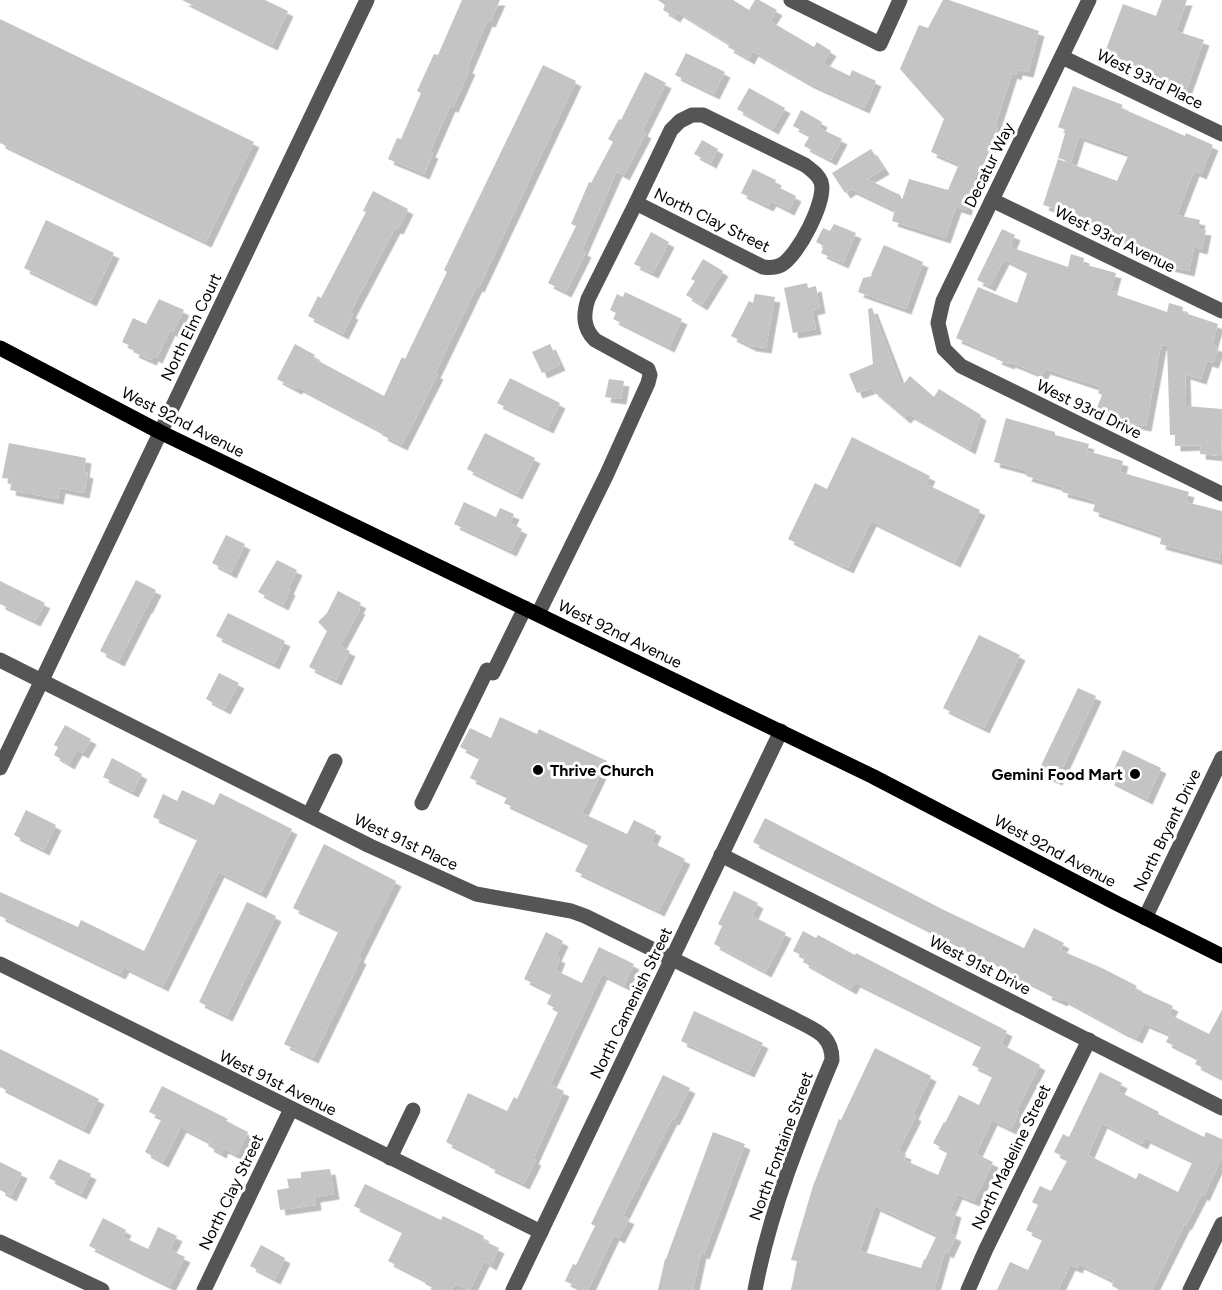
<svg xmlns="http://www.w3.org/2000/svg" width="1222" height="1290" viewBox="0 0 1222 1290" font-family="Figtree,sans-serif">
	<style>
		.building { fill: #c4c4c4; fill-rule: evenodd; filter: url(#shadow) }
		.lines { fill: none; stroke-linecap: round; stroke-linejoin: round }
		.minor { stroke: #555; stroke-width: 15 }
		.major { stroke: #000; stroke-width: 15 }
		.poi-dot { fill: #000; stroke: #fff; stroke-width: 2 }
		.labels { text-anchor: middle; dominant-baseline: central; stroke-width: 6; stroke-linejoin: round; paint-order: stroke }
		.street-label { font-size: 16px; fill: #000; stroke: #fff }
		.poi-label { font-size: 16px; font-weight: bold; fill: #000; stroke: #fff; text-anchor: start }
	</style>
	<defs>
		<filter id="shadow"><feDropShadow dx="5.5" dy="5.5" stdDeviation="0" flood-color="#0004"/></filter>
	</defs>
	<rect width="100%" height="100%" fill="#fff"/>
	<g class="building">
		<polygon points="182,0 265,0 288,11 272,45"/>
		<polygon points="462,0 500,0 490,22 487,21 467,68 470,69 453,107 450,106 430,152 433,153 424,174 388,159 397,138 401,139 421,93 417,91 434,54 438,55"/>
		<polygon points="658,0 733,0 749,10 755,0 759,0 777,10 770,21 814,47 817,42 831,51 823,63 850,76 852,70 876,81 864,108 809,83 753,51 749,59 728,47 730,44 678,12 675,17 663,10 665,5"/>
		<polygon points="943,0 949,0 1039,31 1028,72 1017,70 1016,75 1012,73 995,126 998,127 980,173 977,171 966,210 956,207 945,238 892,221 895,210 851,189 845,193 832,173 871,149 884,169 867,179 900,195 902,200 909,179 948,190 959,164 931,152 944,119 900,69 919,25 928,28"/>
		<polygon points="1162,0 1187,0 1176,31 1204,40 1185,93 1161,84 1163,80 1139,74 1141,69 1104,55 1123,4 1156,16"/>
		<polygon points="0,19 254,142 206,242 0,143"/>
		<polygon points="686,53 725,72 714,94 675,75"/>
		<polygon points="543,65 576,81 479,287 477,286 435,373 438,374 402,445 382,435 383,432 298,387 296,389 277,379 295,344 315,355 313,358 384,396 402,357 405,359 447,272 444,270"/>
		<polygon points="645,72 666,83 642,131 646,133 624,175 617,171 582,250 586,252 566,292 548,283 576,226 571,224 589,182 591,183 613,142 608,139 619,119 621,120"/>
		<polygon points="1073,86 1123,105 1121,108 1185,136 1186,133 1213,145 1201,174 1194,171 1177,215 1200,220 1198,229 1206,230 1202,249 1194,247 1189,271 1164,265 1141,257 1143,252 1108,239 1109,236 1073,222 1076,215 1043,205 1058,159 1117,181 1129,154 1079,136 1071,162 1058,158 1066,130 1058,127"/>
		<polygon points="749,88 785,108 773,129 737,109"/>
		<polygon points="801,110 822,122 819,128 842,139 831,160 804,146 810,135 793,126"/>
		<polygon points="702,140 718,149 711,163 694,154"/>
		<polygon points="753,169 776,180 774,185 796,196 789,210 771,201 768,206 741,193"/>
		<polygon points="373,191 408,209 398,229 395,228 350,313 353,314 343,334 308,316 318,296 321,298 366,212 363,211"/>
		<polygon points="46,220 114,253 91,301 24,268"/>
		<polygon points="834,224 856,233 843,263 821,253 824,246 816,242 823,228 830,231"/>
		<polygon points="1002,229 1015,235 1010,247 1068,267 1071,254 1084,258 1083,264 1116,273 1111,291 1117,292 1117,295 1167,312 1169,303 1183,307 1182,312 1218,324 1212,345 1219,347 1213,363 1207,361 1201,379 1185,374 1186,406 1222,409 1221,456 1200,454 1201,445 1175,446 1175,435 1170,435 1167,346 1161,345 1146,426 1130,423 1096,410 1102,395 1098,393 1100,387 1045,369 1042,375 1010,362 1009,364 996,359 998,356 956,338 978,287 1017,303 1028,271 1004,259 990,286 977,280"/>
		<polygon points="651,232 669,242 653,273 634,264"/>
		<polygon points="884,245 923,262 906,309 858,292 863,278 872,276 871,275"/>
		<polygon points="703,259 723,271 702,305 686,295 695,281 691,279"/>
		<polygon points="807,283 808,288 816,286 820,308 812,310 816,329 793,333 784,288"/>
		<polygon points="625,292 682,319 669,347 613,319 616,313 610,310 617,294 623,297"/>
		<polygon points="755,294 775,297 766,348 751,346 731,336 749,301 753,303"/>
		<polygon points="159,299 184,310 173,332 170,330 157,358 153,356 151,360 133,352 135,348 122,342 133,318 146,324"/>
		<polygon points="872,308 902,386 910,376 934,397 939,389 981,415 970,449 909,414 905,418 873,391 872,388 857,393 849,374 873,364 868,309"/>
		<polygon points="550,344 560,365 542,373 532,352"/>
		<polygon points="510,378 560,403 548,428 497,403"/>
		<polygon points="609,379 624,381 621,399 605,397"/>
		<polygon points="1006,418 1055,432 1055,435 1089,444 1087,451 1123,461 1120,472 1189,492 1186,502 1222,511 1222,545 1219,560 1160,544 1162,535 1093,511 1096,501 1062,492 1063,487 1026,476 1028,471 994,462"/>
		<polygon points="485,433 535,458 517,494 467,469"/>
		<polygon points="852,437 930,476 926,484 980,510 955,562 871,521 848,568 788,539 815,483 827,489"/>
		<polygon points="9,443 86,458 84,472 88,473 84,493 60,488 58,499 10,490 12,479 2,478"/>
		<polygon points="464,502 496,517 500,508 514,514 510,523 522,529 511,551 454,524"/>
		<polygon points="226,535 245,544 231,573 212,563"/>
		<polygon points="277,560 297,570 288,589 290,590 283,605 258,592"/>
		<polygon points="136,580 156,590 147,608 146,608 119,661 100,651"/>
		<polygon points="0,581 45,603 35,621 0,604"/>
		<polygon points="338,591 361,603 358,608 360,609 340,646 350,651 336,680 309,667 327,631 318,622 327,613"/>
		<polygon points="228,613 285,641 274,664 216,636"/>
		<polygon points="979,635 1020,655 984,728 943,708"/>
		<polygon points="219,673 239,683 225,709 206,699"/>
		<polygon points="1078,688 1096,696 1057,780 1038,772"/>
		<polygon points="500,717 537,734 539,729 607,761 582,813 627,834 634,820 656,831 651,842 685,859 659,911 575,871 589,843 504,803 508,796 470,778 480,757 460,747 470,728 491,738"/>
		<polygon points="65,725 91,739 83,753 77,750 69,764 54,755 58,747 54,745"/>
		<polygon points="1123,750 1161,768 1147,799 1109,780"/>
		<polygon points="112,758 142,774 133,792 103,777"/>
		<polygon points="182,790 214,805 220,793 292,829 261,893 219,872 163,986 124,967 120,974 0,916 0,892 78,927 81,920 144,951 198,838 153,817 163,794 177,801"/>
		<polygon points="26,810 56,825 44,850 14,835"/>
		<polygon points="765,818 944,910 1024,948 1034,928 1064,943 1060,950 1104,969 1137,986 1135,989 1173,1006 1169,1014 1209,1034 1222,1010 1222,1078 1195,1064 1198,1058 1166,1042 1170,1034 1144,1023 1137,1038 1120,1030 1063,999 1062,1001 1046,994 1047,991 1011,974 1012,971 753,842"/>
		<polygon points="324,844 396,881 358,957 361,959 313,1058 284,1044 339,930 293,908"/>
		<polygon points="734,891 758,903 752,916 786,933 766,972 714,944 722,926 718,924"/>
		<polygon points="247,902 276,916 227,1016 199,1002"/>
		<path d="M803 931 816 938 818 935 855 955 856 953 1007 1031 1001 1044 1040 1065 1016 1111 1019 1112 1011 1129 992 1120 976 1154 993 1162 974 1201 957 1194 950 1210 956 1212 950 1233 956 1236 948 1253 945 1251 934 1290H791L797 1261 791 1260 813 1186 839 1119 841 1120 875 1048 931 1076 913 1114 916 1116 898 1151 906 1154 904 1160 938 1175 948 1151 933 1143 944 1122 945 1123 959 1095 979 1105 993 1075 972 1065 982 1045 855 982 851 989 803 962 805 957 793 951ZM875 1206 937 1235 925 1260 924 1259 921 1268 860 1251Z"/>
		<polygon points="546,932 563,941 556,956 560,958 555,970 582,983 599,947 634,964 624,985 602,974 550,1085 564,1091 533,1159 536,1160 524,1184 489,1167 490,1164 446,1142 468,1093 507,1111 514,1097 517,1099 559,1010 547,1004 552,993 524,979"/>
		<polygon points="694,1011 763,1043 749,1072 681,1041"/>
		<polygon points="0,1049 99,1099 84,1129 0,1087"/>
		<path d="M1100 1072 1122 1083 1118 1091 1159 1112 1158 1114 1204 1137 1206 1132 1222 1139V1157L1204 1196 1202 1194 1186 1225 1185 1224 1152 1290H1120L1112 1286 1114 1281 1079 1264 1077 1268 1070 1265 1058 1290H997L1010 1262 1028 1270 1043 1238 1026 1230 1038 1205 1032 1202 1040 1186 1051 1191 1068 1159 1054 1152 1063 1134 1069 1137ZM1102 1123 1142 1144 1145 1138 1193 1161 1178 1192 1139 1173 1136 1179 1088 1155Z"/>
		<polygon points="663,1075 690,1088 674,1120 672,1119 623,1216 629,1219 619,1238 614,1235 588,1290 584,1290 565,1281 573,1264 576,1265 595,1226 591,1224"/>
		<polygon points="162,1086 228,1119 226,1121 248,1132 237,1155 223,1148 221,1153 208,1146 210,1142 181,1127 163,1162 145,1152 162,1118 149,1112"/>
		<polygon points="713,1132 745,1144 704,1254 701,1253 693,1290 658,1290 665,1259 666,1259"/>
		<polygon points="59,1159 91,1174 81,1194 49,1178"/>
		<polygon points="0,1162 22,1173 11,1196 0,1190"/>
		<polygon points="330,1169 334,1194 315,1197 316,1205 280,1210 277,1190 289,1188 287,1179 301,1178 301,1172"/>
		<polygon points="365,1184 441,1220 443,1216 484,1236 482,1240 499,1248 491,1265 484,1261 470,1290 455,1284 452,1290 437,1290 425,1284 427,1281 388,1261 403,1231 354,1206"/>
		<polygon points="103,1218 126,1230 123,1237 148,1249 158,1227 177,1236 170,1250 185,1257 170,1286 89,1246"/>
		<polygon points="261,1245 285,1258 275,1279 250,1266"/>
	</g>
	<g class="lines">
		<g class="minor">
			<polyline points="791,0 880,44 900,0"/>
			<polyline points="1089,0 943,301 938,323 944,349 961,366 1222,494"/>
			<polyline points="1062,57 1222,134"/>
			<path d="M692 115H703L805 165C811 170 818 174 821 182 827 200 798 256 781 265 775 268 770 268 763 267L636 203 671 130 680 121Z"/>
			<polyline points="992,200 1222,311"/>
			<path d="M538 614 606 476 648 383 650 375 648 369 595 340C583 328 583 315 588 299L636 203"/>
			<path d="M0 660 370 846 476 894 571 911 585 916 794 1019C814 1030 832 1034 832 1060 801 1134 770 1210 755 1290"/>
			<polyline points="493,673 525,608"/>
			<polyline points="0,768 367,0"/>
			<polyline points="422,803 487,670"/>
			<polyline points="309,815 335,761"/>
			<polyline points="721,855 1222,1108"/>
			<polyline points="1145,918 1222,758"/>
			<polyline points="0,964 541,1232"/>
			<polyline points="390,1158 413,1110"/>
			<polyline points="0,1242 102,1290"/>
			<polyline points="204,1290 291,1109"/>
			<polyline points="513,1290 781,731"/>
			<polyline points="968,1290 986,1249 1089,1040"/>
			<polyline points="1190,1290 1222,1224"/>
		</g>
		<polyline class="major" points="0,348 160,432 872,776 1116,903 1222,956"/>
	</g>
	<g class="poi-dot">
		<circle cx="538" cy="770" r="6"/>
		<circle cx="1135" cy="774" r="6"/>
	</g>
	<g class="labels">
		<g class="street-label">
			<text transform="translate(1150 79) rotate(26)">West 93rd Place</text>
			<text transform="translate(989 165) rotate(-64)">Decatur Way</text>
			<text transform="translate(712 220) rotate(26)">North Clay Street</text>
			<text transform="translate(1115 239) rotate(26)">West 93rd Avenue</text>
			<text transform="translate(191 327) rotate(-64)">North Elm Court</text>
			<text transform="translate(1089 409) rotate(26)">West 93rd Drive</text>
			<text transform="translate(183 422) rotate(27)">West 92nd Avenue</text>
			<text transform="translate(620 634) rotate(26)">West 92nd Avenue</text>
			<text transform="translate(1167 830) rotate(-64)">North Bryant Drive</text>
			<text transform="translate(406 842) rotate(25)">West 91st Place</text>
			<text transform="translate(1055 851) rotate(28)">West 92nd Avenue</text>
			<text transform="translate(980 965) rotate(27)">West 91st Drive</text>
			<text transform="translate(631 1003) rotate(-64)">North Camenish Street</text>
			<text transform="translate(278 1083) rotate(26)">West 91st Avenue</text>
			<text transform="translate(781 1146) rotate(-70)">North Fontaine Street</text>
			<text transform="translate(1011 1157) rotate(-64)">North Madeline Street</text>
			<text transform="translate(231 1192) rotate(-64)">North Clay Street</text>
		</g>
		<g class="poi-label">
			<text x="550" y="770">Thrive Church</text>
			<text x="1123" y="774" text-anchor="end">Gemini Food Mart</text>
		</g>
	</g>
</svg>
